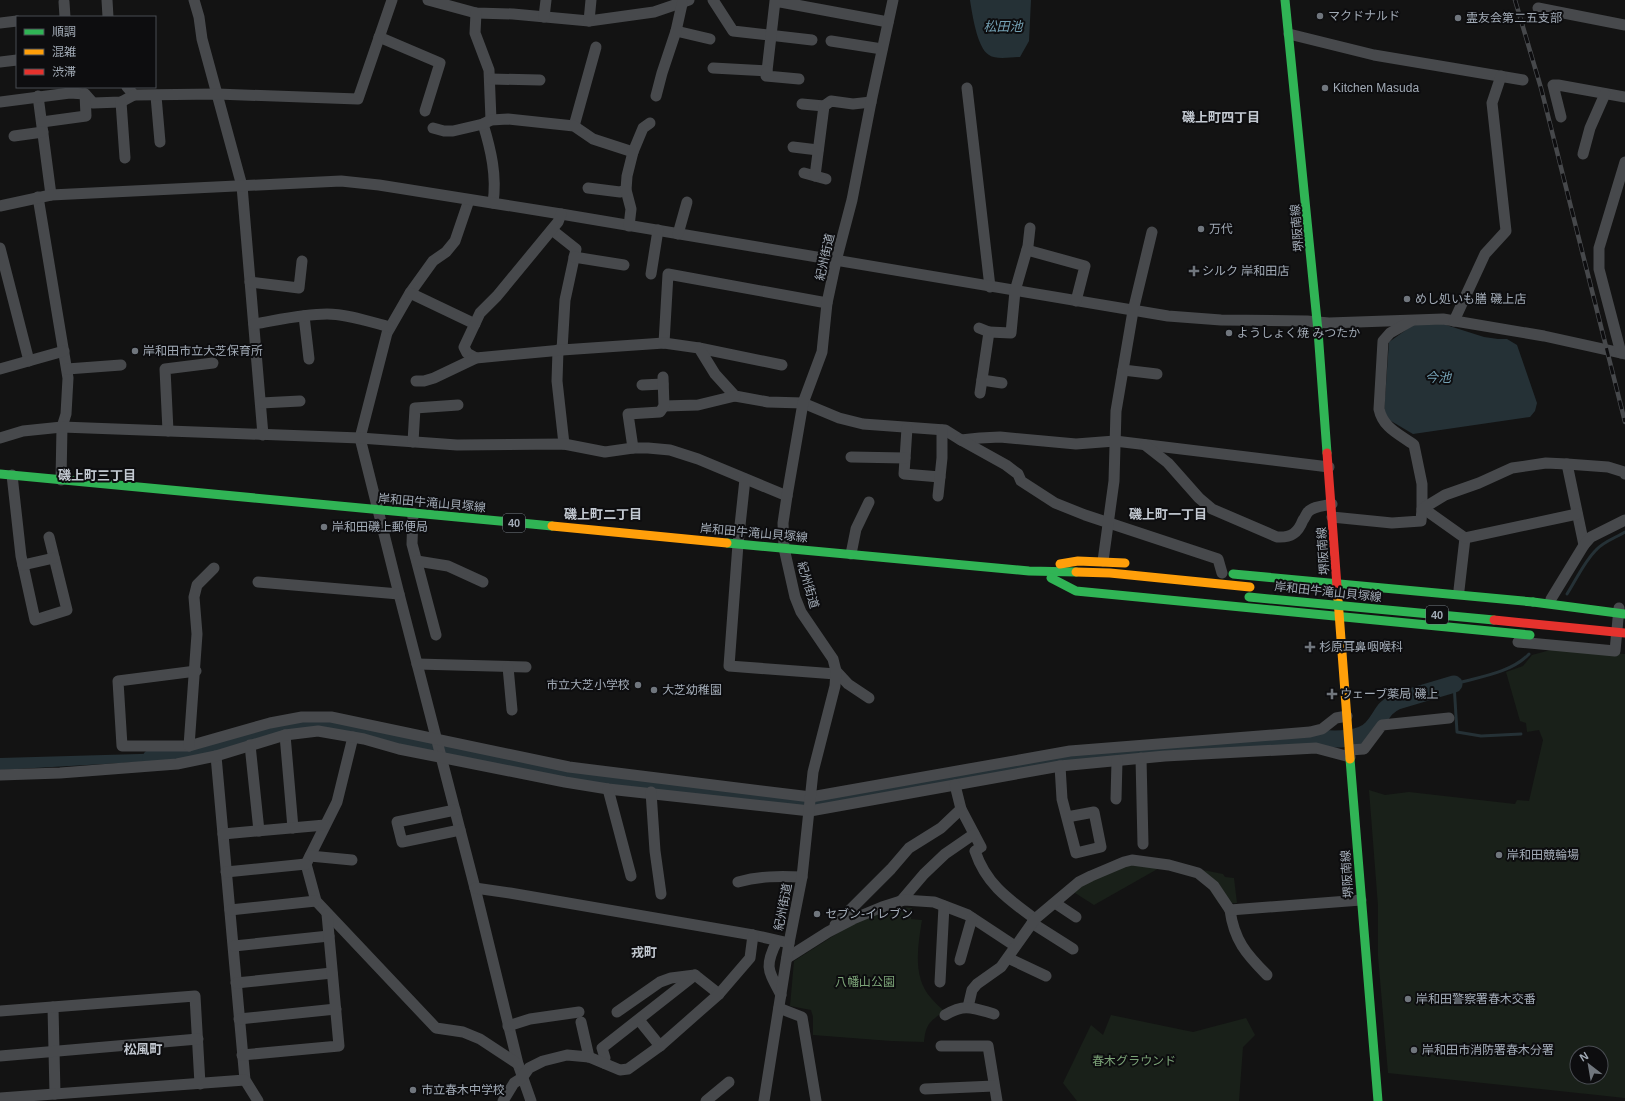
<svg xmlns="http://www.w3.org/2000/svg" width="1625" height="1101" viewBox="0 0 1625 1101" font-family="Arial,'Noto Sans JP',sans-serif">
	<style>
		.green { fill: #192019; fill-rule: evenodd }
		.water { fill: #253136 }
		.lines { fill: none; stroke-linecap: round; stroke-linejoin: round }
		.stream { stroke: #253136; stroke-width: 3 }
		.river { stroke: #253136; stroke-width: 17 }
		.street { stroke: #47494c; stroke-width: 11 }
		.fast { stroke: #30b455; stroke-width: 9 }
		.slow { stroke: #ff9f0a; stroke-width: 9 }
		.jam { stroke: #e5322d; stroke-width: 9 }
		.rail-casing { stroke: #46484b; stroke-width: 4.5 }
		.rail { stroke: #0d0d0f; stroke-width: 3; stroke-dasharray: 9; stroke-linecap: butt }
		.fast-bridge { stroke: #30b455; stroke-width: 9 }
		.jam-bridge { stroke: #e5322d; stroke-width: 9 }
		.poi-dot { fill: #70767d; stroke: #0d0d0f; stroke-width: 1.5 }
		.labels { text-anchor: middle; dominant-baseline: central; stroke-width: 4; stroke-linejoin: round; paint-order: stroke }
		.shield { fill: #0d0d0f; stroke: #757c84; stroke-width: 1 }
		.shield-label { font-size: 11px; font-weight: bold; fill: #a2abb6 }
		.poi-label { font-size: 12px; fill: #a2abb6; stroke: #0d0d0f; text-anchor: start }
		.street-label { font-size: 12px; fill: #a2abb6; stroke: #0d0d0f }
		.park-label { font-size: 12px; fill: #7ba377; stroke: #0d0d0f }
		.water-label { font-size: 13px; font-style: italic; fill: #75a2b5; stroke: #0d0d0f }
		.neighbourhood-label { font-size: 13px; font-weight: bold; fill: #c3c9d1; stroke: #0d0d0f }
	</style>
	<rect width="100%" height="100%" fill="#131313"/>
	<g class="green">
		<path d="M1554 649 1625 654V1098L1388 1073 1378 956V906L1369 790 1385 795 1409 792 1515 804 1517 800 1529 801 1543 740 1539 730 1527 732 1526 723 1520 721 1506 672 1523 666 1532 655ZM1577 1053H1601V1077H1577Z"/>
		<polygon points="1124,864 1161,867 1094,905 1072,891"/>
		<polygon points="1203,870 1223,874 1225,877 1234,878 1237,903 1219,904 1201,877"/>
		<path d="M895 907 912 908 911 919 922 920C918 945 912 977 931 998 935 1003 940 1007 944 1011 930 1022 926 1023 924 1042L891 1041 813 1035V1017L811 1010 790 1006 794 961 841 931 860 916Z"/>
		<polygon points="1111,1015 1193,1032 1246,1018 1255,1035 1243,1047 1239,1101 1077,1101 1063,1083 1091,1025 1103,1035"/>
	</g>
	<g class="water">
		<path d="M970 0H1031L1029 41 1020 57C1011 57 996 60 989 55 977 48 972 13 970 0Z"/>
		<polygon points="1443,324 1484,337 1498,339 1507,339 1517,345 1537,403 1535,411 1530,417 1413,434 1386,418 1384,412 1389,342 1413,325"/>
		<polygon points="174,753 174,760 0,770 0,758"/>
	</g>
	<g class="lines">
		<g class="stream">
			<path d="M1567 594C1576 580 1584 562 1596 550 1603 542 1615 538 1625 532"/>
			<path d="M1521 734 1481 736 1457 732 1454 684C1479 677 1511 673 1529 654"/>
		</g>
		<path class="river" d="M151 758 168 757 207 748 272 729 302 724 332 726 477 758 590 777 804 804H819L1066 758 1321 738C1334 740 1362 740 1372 728 1382 717 1382 708 1397 701L1454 684"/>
		<g class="street">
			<polyline points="107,0 108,17"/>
			<polyline points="194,0 199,17 202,39 242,186 263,435"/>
			<polyline points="428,0 476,13 513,14 589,21 654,12 689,0"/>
			<polyline points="713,0 733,31 812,40"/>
			<polyline points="64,2 65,17"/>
			<polyline points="1538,8 1625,25"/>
			<polyline points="476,13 475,33 489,70 491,120"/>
			<polyline points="544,17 546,0"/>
			<polyline points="589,21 591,0"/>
			<polyline points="0,23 17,21"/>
			<polyline points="676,31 710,39"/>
			<polyline points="1289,34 1374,55 1523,80"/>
			<polyline points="379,37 440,63 425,111"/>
			<polyline points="831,41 882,49"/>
			<polyline points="0,62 17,60"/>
			<polyline points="713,68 767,71 775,1 888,22"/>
			<polyline points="767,71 766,76 799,79"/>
			<polyline points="490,79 540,80"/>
			<polyline points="127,87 134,95"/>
			<polyline points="967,88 990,287"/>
			<polyline points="38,96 51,195"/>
			<polyline points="156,96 160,142"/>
			<polyline points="656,96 662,73 676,31 682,4"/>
			<polyline points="0,102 70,93 85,94 93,103 121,102 134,95 217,94 358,99 392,0"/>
			<polyline points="121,102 125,158"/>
			<polyline points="802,104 824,106"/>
			<polyline points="1561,117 1553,85 1558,85 1625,97"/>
			<polyline points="42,122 86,116 85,94"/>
			<path d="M483 124C491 150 497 176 493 203"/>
			<polyline points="574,126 596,47"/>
			<polyline points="433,128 444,131 453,131 483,124 491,120 508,119 574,126 593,139 633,152"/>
			<polyline points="14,136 43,132"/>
			<polyline points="793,147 818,150"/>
			<polyline points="1583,154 1590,128 1605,94"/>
			<polyline points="804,173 826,179"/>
			<polyline points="815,176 824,106 831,101 853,104 871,102"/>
			<polyline points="588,188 620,192 626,190"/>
			<polyline points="38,197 68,378 66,414 62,427 61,480"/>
			<polyline points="469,200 455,241 446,252 433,261 410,293 387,333 360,438 399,594 475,888 518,1064 531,1101"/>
			<polyline points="0,206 51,195 341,181 379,185 561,214 1168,316 1221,320 1307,321 1329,323 1443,319 1544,336 1625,354"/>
			<polyline points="629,226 631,209 626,190 627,176 633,152 643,128 650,123"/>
			<polyline points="552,230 576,249 565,300 562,350"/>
			<polyline points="678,234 687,202"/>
			<polyline points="0,248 29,361"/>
			<polyline points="1027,250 1085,266 1076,301"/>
			<polyline points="574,257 624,265"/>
			<polyline points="651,274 658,230"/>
			<polyline points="250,282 299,288 302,261"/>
			<polyline points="410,293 475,324"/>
			<polyline points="304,316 309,359"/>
			<path d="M1411 321 1390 333 1383 341 1379 409C1383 428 1399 434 1414 445L1422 484V509L1427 511 1465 538 1459 590"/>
			<polyline points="1454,321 1485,254 1506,231 1492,103 1501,76"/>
			<path d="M254 324C278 320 302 314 327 314 348 314 370 322 390 327"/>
			<polyline points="979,328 989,332"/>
			<polyline points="664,343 668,274 827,303"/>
			<polyline points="699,348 782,365"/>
			<polyline points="558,350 557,381 564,444"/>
			<polyline points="1621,353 1599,269 1599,248 1625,162"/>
			<polyline points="476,358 467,353 464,347 480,313 497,296 558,222 561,214"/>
			<polyline points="0,369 64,351"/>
			<polyline points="67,369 121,365"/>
			<polyline points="1123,370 1157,374"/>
			<polyline points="982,380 1002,383"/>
			<polyline points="416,381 424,381 434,378 476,358 562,350 664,343 699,348 715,374 735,396 768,402 803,403 839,418 863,424 945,430 961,440 980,438 1000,437 1076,444 1115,441 1329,467"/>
			<polyline points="642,385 663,384"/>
			<polyline points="980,393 989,332 1011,333 1015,291 1028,246 1030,228"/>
			<polyline points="261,403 300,401"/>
			<polyline points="664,406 698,405 735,396"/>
			<polyline points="907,428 904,474 940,477"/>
			<polyline points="168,431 165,369 213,363"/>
			<polyline points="0,438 23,431 62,427 360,438 457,445 564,444 605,452 633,448 648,448 670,450 698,459 787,496"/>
			<polyline points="961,440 1006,465 1018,474 1021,481 1055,503 1085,515 1218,559 1222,573"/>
			<polyline points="413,442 415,408 458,405"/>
			<path d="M1145 445 1168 463 1199 498 1212 509 1277 537C1291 538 1298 533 1303 520 1305 518 1306 514 1308 512 1313 506 1324 506 1332 504"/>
			<polyline points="633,448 628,414 660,412 664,406 663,377"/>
			<polyline points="851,457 905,458"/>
			<polyline points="1567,464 1584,545"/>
			<polyline points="12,475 21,556 35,620 67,610 49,537"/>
			<polyline points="745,479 738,544 729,666 836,674"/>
			<polyline points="938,496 942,458 942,430"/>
			<polyline points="413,513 412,544 436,635"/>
			<polyline points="1332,517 1392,523 1421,521 1422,509 1445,495 1479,483 1512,468 1546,463 1567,464 1608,467 1624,472 1625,474"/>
			<polyline points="1465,538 1577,514"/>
			<polyline points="851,554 856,529 869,502"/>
			<polyline points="417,561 448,566 483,582"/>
			<polyline points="1103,561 1114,481 1116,411 1133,311 1152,232"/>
			<polyline points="23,565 54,558"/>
			<polyline points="258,582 399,594"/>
			<polyline points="1551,599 1584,545 1591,537 1625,520"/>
			<polyline points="1518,642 1615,651 1619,608"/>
			<polyline points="417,664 526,667"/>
			<polyline points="508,667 512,710"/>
			<polyline points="196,671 118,681 122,746 189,746 270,723 302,717 331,717 569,767 811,797 1070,751 1310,732 1322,729 1336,718 1347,716"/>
			<polyline points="836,671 848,684 869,698"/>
			<polyline points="285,735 293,828"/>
			<polyline points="353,737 337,802 306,864 316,901 436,1028 463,1032 480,1039 518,1064"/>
			<polyline points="250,745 259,831"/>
			<polyline points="189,746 197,634 194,597 197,585 214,568"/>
			<polyline points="1350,750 1364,749 1382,725 1449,718"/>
			<polyline points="216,756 245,1080 258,1101"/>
			<polyline points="1141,758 1143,844"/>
			<polyline points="1060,766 1062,799 1076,853 1101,847 1094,812 1067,817"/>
			<polyline points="0,775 60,773 177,764 216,756 285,735 318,731 364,739 399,749 565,782 608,789 810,811 1060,766 1165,756 1316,748 1350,757"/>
			<path d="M955 785 961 809 981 847 975 851C986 884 1008 899 1035 919"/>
			<polyline points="608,789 631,876"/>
			<polyline points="651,792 655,851 661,894"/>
			<polyline points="1116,799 1117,761"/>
			<polyline points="455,810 397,822 402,842 460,830"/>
			<polyline points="223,834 325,825"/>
			<polyline points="310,856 352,860"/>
			<polyline points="226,872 306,864"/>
			<path d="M738 882C760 876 779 876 802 877"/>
			<polyline points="475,888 510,893 753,935 789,943"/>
			<polyline points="901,901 924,874 945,854 974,834"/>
			<polyline points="1055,903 1076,917"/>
			<polyline points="230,910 316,901"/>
			<path d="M1230 910C1234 940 1246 954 1267 975"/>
			<polyline points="1032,923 1073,949"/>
			<polyline points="835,925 891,869 909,848 941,828 961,809"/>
			<path d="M777 941C764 967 768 970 781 995"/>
			<polyline points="234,946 329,936"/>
			<polyline points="787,958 828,932 853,919 882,907 904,900 934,902 968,915 1015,946"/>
			<polyline points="1008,958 1046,976"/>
			<polyline points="960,960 972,918"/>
			<polyline points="940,982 944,906"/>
			<polyline points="236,983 332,973"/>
			<polyline points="53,1007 55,1094"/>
			<polyline points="968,1007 972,990 977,984 1001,967 1035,919 1079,882 1091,876 1124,862 1132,860 1169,865 1198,873 1214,886 1230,910 1361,900"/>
			<polyline points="779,1008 802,1017 816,1101"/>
			<polyline points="0,1011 195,996 200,1084"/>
			<polyline points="617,1012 660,982 671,978 695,975 719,994"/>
			<path d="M945 1015C965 1003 973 1008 994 1014"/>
			<polyline points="239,1019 336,1009"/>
			<polyline points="639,1020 660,1046"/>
			<polyline points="581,1022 589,1057"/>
			<polyline points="508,1026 530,1019 579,1012"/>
			<polyline points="941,1046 988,1046 997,1101"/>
			<polyline points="242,1055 339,1046 327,914"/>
			<polyline points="0,1056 198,1039"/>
			<polyline points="604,1063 605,1058 602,1048 695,975"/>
			<polyline points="925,1089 994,1086"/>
			<polyline points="0,1098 245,1080"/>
			<polyline points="503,1101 514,1083 522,1078 529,1068 543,1061 567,1055 589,1057 620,1070 628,1069 660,1046 719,994 750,958 753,935"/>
			<polyline points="706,1101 729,1082"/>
			<polyline points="764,1101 789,943 802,877 813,772 835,686 836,671 833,659 801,612 795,597 784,548 783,523 787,496 803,403 822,352 827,303 836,261 852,200 871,102 893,0"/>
		</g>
		<g class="fast">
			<polyline points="1285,0 1318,331 1327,453"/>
			<polyline points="0,474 552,526"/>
			<polyline points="727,543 1029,571 1076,572"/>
			<polyline points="1233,574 1533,602"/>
			<polyline points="1051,578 1076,591 1530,635"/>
			<polyline points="1350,759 1378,1101"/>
		</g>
		<g class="slow">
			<polyline points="552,526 727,543"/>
			<polyline points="1060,564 1078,561 1125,563"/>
			<polyline points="1076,572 1110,573 1250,587"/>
			<polyline points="1337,586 1350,759"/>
		</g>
		<polyline class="jam" points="1327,453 1337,586"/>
		<defs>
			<polyline id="rail" points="1515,0 1541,88 1625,422"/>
		</defs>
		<use href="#rail" class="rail-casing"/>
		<use href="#rail" class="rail"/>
		<g class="fast-bridge">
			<polyline points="1249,597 1494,620"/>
			<polyline points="1533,602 1625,614"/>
		</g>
		<polyline class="jam-bridge" points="1494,620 1625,633"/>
	</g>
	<g class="poi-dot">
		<circle cx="1320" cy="16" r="4"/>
		<circle cx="1458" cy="18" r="4"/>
		<circle cx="1325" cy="88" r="4"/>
		<circle cx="1201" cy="229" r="4"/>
		<path d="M1192 265h4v4h4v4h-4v4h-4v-4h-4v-4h4z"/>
		<circle cx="1407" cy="299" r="4"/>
		<circle cx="1229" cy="333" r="4"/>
		<circle cx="135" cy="351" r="4"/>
		<circle cx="324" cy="527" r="4"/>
		<path d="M1308 641h4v4h4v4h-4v4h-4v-4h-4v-4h4z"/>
		<circle cx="638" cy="685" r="4"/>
		<circle cx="654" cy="690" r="4"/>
		<path d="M1330 688h4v4h4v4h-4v4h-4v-4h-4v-4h4z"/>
		<circle cx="1499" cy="855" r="4"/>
		<circle cx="817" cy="914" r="4"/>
		<circle cx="1408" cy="999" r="4"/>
		<circle cx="1414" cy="1050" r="4"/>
		<circle cx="413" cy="1090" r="4"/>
	</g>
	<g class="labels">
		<g class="shield">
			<rect x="503" y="514" width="22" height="18" rx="3"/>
			<rect x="1426" y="606" width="22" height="18" rx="3"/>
		</g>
		<g class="shield-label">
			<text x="514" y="523">40</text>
			<text x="1437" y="615">40</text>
		</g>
		<g class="poi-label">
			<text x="1328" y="16">マクドナルド</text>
			<text x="1466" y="18">霊友会第二五支部</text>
			<text x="1333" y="88">Kitchen Masuda</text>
			<text x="1209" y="229">万代</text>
			<text x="1202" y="271">シルク 岸和田店</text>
			<text x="1415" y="299">めし処いも膳 磯上店</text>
			<text x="1237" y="333">ようしょく焼 みつたか</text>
			<text x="143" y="351">岸和田市立大芝保育所</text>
			<text x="332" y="527">岸和田磯上郵便局</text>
			<text x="1319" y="647">杉原耳鼻咽喉科</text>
			<text x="630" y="685" text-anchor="end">市立大芝小学校</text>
			<text x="662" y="690">大芝幼稚園</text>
			<text x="1340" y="694">ウェーブ薬局 磯上</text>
			<text x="1507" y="855">岸和田競輪場</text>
			<text x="825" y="914">セブン-イレブン</text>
			<text x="1416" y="999">岸和田警察署春木交番</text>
			<text x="1422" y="1050">岸和田市消防署春木分署</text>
			<text x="421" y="1090">市立春木中学校</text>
		</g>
		<g class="street-label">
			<text transform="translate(1297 228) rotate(-95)">堺阪南線</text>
			<text transform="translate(825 257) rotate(-77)">紀州街道</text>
			<text transform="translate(432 503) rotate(5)">岸和田牛滝山貝塚線</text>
			<text transform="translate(754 533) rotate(5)">岸和田牛滝山貝塚線</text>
			<text transform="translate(1323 551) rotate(-94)">堺阪南線</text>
			<text transform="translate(808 585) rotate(74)">紀州街道</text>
			<text transform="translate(1328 592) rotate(6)">岸和田牛滝山貝塚線</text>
			<text transform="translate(1347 874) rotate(-94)">堺阪南線</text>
			<text transform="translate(783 907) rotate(-79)">紀州街道</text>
		</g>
		<g class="park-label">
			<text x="865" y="982">八幡山公園</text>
			<text x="1134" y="1061">春木グラウンド</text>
		</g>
		<g class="water-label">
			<text x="1003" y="26">松田池</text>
			<text x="1438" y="377">今池</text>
		</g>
		<g class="neighbourhood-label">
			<text x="1221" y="117">磯上町四丁目</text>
			<text x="97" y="475">磯上町三丁目</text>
			<text x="603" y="514">磯上町二丁目</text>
			<text x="1168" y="514">磯上町一丁目</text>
			<text x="644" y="952">戎町</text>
			<text x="143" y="1049">松風町</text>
		</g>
	</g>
	<rect x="16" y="16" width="140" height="72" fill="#0d0d0f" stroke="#494c52"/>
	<rect x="24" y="29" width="20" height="6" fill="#30b455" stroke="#494c52"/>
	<text x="52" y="36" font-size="12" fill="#a2abb6">順調</text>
	<rect x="24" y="49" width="20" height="6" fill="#ff9f0a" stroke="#494c52"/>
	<text x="52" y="56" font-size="12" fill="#a2abb6">混雑</text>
	<rect x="24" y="69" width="20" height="6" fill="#e5322d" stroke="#494c52"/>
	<text x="52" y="76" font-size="12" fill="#a2abb6">渋滞</text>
	<g transform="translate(1589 1065) rotate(329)"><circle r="19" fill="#0d0d0f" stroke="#494c52"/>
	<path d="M0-3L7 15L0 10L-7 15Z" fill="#70767d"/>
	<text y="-6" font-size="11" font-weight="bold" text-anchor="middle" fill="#a2abb6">N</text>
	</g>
</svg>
